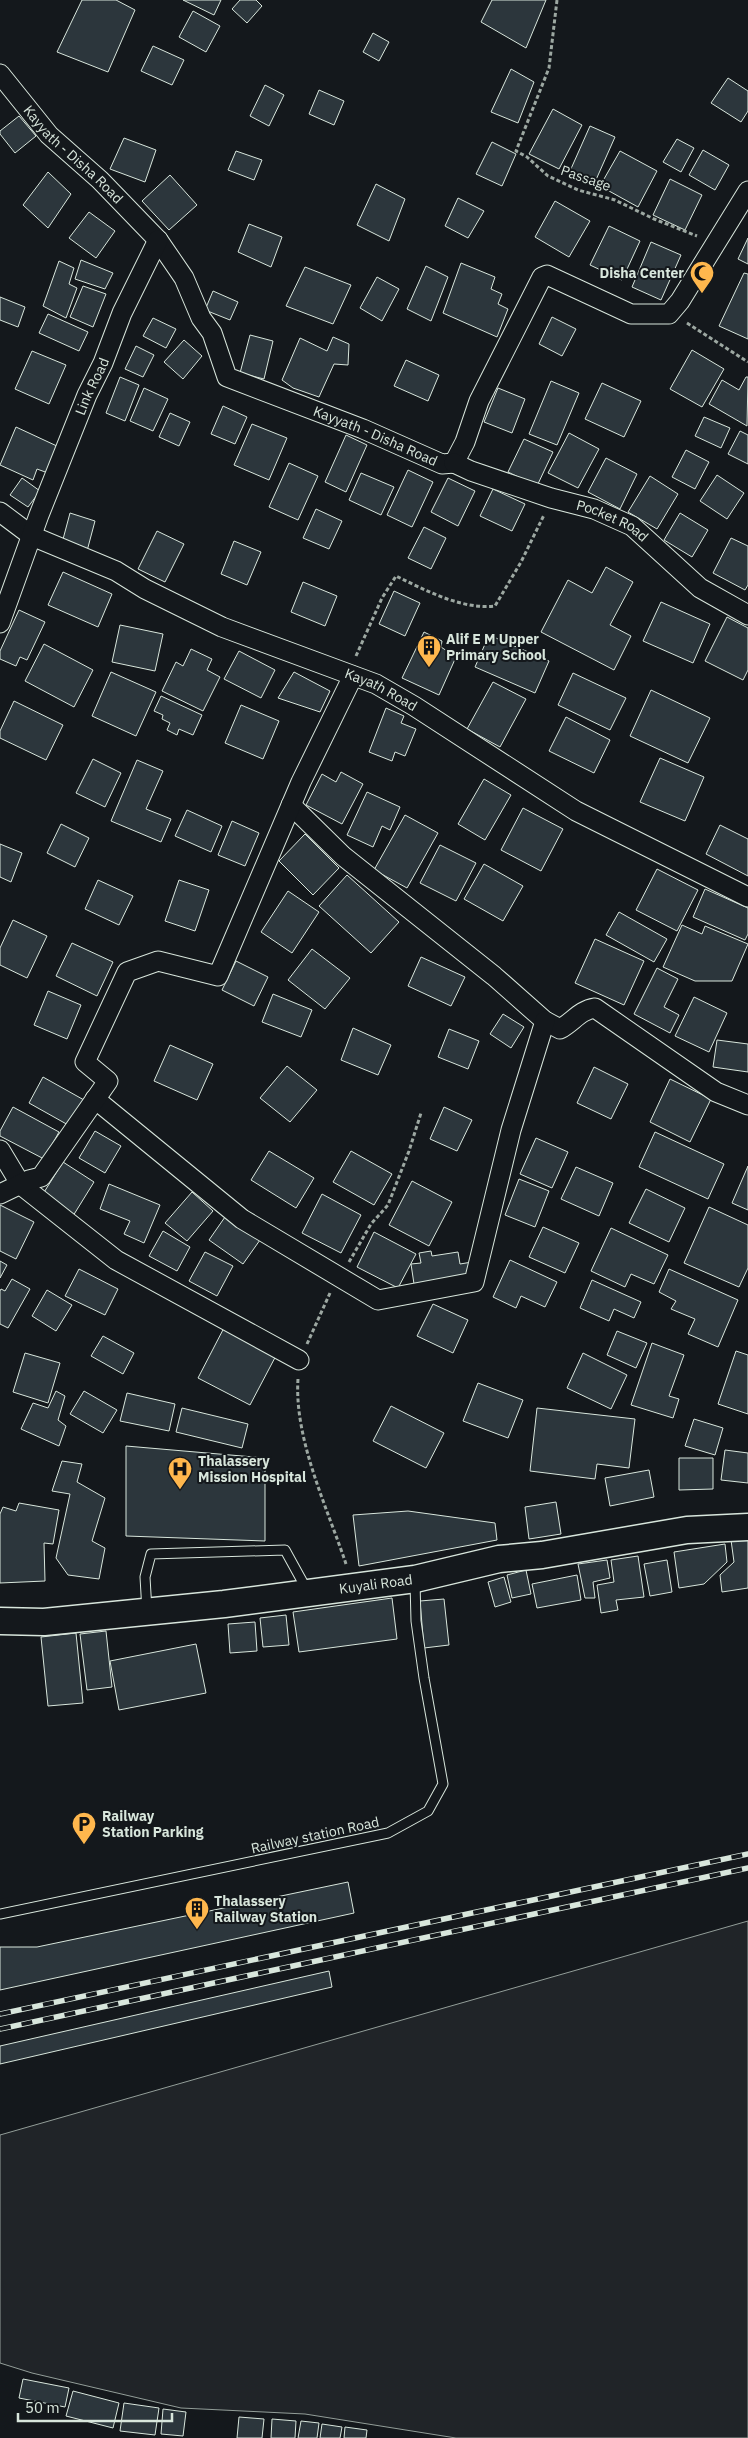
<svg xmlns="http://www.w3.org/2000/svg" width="748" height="2438" viewBox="0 0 748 2438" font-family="'IBM Plex Sans',sans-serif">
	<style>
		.green { fill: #202428; stroke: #939e99 }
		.building { fill: #2c363c; stroke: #d8e6dc }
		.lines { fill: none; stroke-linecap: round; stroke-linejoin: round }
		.lane-casing { stroke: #d8e6dc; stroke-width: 11 }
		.street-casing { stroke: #d8e6dc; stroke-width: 21 }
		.secondary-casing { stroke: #d8e6dc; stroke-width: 29 }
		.path { stroke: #9da8a2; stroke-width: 3; stroke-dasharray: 4 2.5; stroke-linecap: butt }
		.lane { stroke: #14181c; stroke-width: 9 }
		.street { stroke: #14181c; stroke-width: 19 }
		.secondary { stroke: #14181c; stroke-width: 26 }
		.rail-casing { stroke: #d8e6dc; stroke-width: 5.5 }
		.rail { stroke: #14181c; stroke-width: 4; stroke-dasharray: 11; stroke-linecap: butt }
		.labels { text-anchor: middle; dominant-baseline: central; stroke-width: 4; stroke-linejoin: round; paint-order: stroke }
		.street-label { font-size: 14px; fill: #d8e6dc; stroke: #14181c }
		.poi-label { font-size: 14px; font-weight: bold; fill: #d8e6dc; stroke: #14181c; text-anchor: start }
	</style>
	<rect width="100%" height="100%" fill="#14181c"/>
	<polygon class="green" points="748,1921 748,2438 456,2438 305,2414 181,2408 32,2373 0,2363 0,2135"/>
	<g class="building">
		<polygon points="82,0 116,0 135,10 108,72 57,52"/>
		<polygon points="183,0 221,0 214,15"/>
		<polygon points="240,0 256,0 262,6 247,23 232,9"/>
		<polygon points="492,0 546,0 526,48 481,22"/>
		<polygon points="193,11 220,26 206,52 179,37"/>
		<polygon points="373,33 389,42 379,61 363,52"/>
		<polygon points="153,46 184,60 172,85 141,71"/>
		<polygon points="511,69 534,82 518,123 491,112"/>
		<polygon points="728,78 748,91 748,111 741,122 711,103"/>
		<polygon points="265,85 284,95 269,126 250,116"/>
		<polygon points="319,90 344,101 334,125 309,114"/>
		<polygon points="553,109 582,125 559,169 529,154"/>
		<polygon points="19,116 36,136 15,153 0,134 0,131"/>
		<polygon points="590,126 615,137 595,182 570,171"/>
		<polygon points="124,138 156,150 145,182 110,169"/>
		<polygon points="677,139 694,148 681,172 663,162"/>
		<polygon points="492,142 516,154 502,186 476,174"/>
		<polygon points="703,150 729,165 715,190 689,175"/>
		<polygon points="236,151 262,160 254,180 228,170"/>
		<polygon points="620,151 657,171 638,207 600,186"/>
		<polygon points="48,172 71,194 48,228 23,205"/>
		<polygon points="170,175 197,205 169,230 142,201"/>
		<polygon points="670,179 702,195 685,230 653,215"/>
		<polygon points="376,184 405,199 389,241 357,225"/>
		<polygon points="458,198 484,211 468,238 445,226"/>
		<polygon points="555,201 590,221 569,257 535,237"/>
		<polygon points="89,212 115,231 96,258 69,238"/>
		<polygon points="249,224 282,237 271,267 238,252"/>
		<polygon points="609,226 640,241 622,280 590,265"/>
		<polygon points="748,238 748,264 738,259"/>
		<polygon points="651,242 681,255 661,300 632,287"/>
		<polygon points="81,260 113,273 105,289 75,279"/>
		<polygon points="59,261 74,268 69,284 77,288 66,318 43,306"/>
		<polygon points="461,263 495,277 491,289 502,294 498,304 508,309 497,337 443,313"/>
		<polygon points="426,266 448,277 431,321 407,309"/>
		<polygon points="305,267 351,285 333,324 286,306"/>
		<polygon points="744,273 748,274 748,339 719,326"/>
		<polygon points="377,277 399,289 382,321 360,308"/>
		<polygon points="83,286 106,294 93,327 70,317"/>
		<polygon points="213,291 238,302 230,320 205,310"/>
		<polygon points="0,297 25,307 18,327 0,320"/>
		<polygon points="48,314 88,332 79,351 39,333"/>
		<polygon points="552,317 576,329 562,356 539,344"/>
		<polygon points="153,318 176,329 166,348 143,336"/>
		<polygon points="250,335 273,341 264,379 240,373"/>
		<polygon points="333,337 349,344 348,365 334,364 319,397 293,388 282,380 300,338 327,351"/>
		<polygon points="184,340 202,356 183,379 164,362"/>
		<polygon points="136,346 154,355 143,377 125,369"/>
		<polygon points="692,350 724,369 702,407 670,389"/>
		<polygon points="32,351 66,365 49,404 15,389"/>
		<polygon points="406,360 439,375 428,401 394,386"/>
		<polygon points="120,377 139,385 125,421 106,413"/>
		<polygon points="746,377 748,377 747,426 709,404 722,380 739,390"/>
		<polygon points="551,381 579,393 557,445 529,434"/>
		<polygon points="602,383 641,401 624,437 585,419"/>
		<polygon points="144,388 168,399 153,431 130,421"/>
		<polygon points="498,388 525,399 512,433 484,422"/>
		<polygon points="223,406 247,417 235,444 211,434"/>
		<polygon points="170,413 190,422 179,446 159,437"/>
		<polygon points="704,417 730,428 721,448 695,436"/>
		<polygon points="252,424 287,438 269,480 234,465"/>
		<polygon points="16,427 59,447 48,473 37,469 33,480 0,465"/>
		<polygon points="740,431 748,435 748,464 728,454"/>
		<polygon points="569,433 599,449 578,488 548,473"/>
		<polygon points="346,435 367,445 346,492 325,482"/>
		<polygon points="524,439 553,452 537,486 508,472"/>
		<polygon points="686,450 709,462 695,489 672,477"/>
		<polygon points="606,458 637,474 620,509 588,492"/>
		<polygon points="289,463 318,476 298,520 269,507"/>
		<polygon points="408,470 433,482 412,527 387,515"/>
		<polygon points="361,473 394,487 381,515 349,500"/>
		<polygon points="717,475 744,493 727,519 700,501"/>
		<polygon points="650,476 678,494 657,529 628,512"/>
		<polygon points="22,478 40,491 28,507 10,495"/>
		<polygon points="448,478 475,491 458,526 431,512"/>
		<polygon points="493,489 525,504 512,531 480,516"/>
		<polygon points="316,509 342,521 329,549 303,538"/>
		<polygon points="70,513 95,521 87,551 62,543"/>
		<polygon points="680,513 708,530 692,557 664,540"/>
		<polygon points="424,527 446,538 431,569 408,558"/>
		<polygon points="157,531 184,544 165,582 138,569"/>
		<polygon points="731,538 748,546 748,585 745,590 713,573"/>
		<polygon points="234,541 261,552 247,585 221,574"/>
		<polygon points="606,567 633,582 610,625 631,636 614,670 541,632 568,580 592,593"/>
		<polygon points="63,572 112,594 98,627 48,605"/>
		<polygon points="303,582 337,596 325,626 291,612"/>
		<polygon points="394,591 420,603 405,636 379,624"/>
		<polygon points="661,602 710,624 693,663 643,641"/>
		<polygon points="19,610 45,622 27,660 20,657 16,666 0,659 0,651"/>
		<polygon points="727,617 748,628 748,670 743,680 705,661"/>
		<polygon points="120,625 163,634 155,671 112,662"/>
		<polygon points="424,632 442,641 441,647 456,657 439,695 402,678"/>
		<polygon points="489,635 549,661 535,693 475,667"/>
		<polygon points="44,644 93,670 74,707 25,681"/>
		<polygon points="191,649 212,659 207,670 220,677 203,711 162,691 176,662 183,666"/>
		<polygon points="239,651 275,670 261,698 224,679"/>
		<polygon points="111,672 156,692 136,736 92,716"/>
		<polygon points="294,672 330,691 320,712 278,698"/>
		<polygon points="573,673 626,698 610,730 558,705"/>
		<polygon points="493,682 526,699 500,747 467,729"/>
		<polygon points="651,690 710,718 688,763 630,736"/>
		<polygon points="161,696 202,715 193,735 179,729 177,735 167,730 170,723 162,719 163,715 154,711"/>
		<polygon points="14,701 63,725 46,760 0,738 0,731"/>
		<polygon points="241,705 279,721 263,759 225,743"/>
		<polygon points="386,708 404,716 401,723 416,729 405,756 395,752 392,761 369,752"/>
		<polygon points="566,717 610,740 594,773 549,751"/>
		<polygon points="660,758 704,777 685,821 640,802"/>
		<polygon points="93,759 121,773 105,807 76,793"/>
		<polygon points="137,760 163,771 146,809 171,819 161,842 111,821"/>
		<polygon points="341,772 363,784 342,824 306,805 322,774 336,782"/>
		<polygon points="484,779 511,795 485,840 458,824"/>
		<polygon points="367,792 400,807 390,830 382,826 373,847 347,835"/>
		<polygon points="523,808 563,829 541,871 501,850"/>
		<polygon points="187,810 222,826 211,852 175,836"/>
		<polygon points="405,815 438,833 407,888 374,870"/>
		<polygon points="232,821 259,833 245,866 218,855"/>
		<polygon points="61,824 89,838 75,867 47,853"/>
		<polygon points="720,825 748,839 748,876 706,854"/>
		<polygon points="305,834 339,868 313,895 279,861"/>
		<polygon points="0,844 22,853 11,882 0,877"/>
		<polygon points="440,845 476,863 456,901 420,883"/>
		<polygon points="484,864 523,886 503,921 464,899"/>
		<polygon points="657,869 698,890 677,931 636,910"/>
		<polygon points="347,875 399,922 371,953 319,906"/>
		<polygon points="98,880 133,896 119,925 85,909"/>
		<polygon points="179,880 209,890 195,931 165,921"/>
		<polygon points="705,889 748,908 748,934 745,940 693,917"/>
		<polygon points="288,891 319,912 292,953 261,932"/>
		<polygon points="619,912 667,939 654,962 606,935"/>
		<polygon points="13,920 47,936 27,978 0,965 0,948"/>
		<polygon points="682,925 702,934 705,926 748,944 732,981 695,981 663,967"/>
		<polygon points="595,939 644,961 624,1005 575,983"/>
		<polygon points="72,943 113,962 97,996 56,976"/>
		<polygon points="312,949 350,978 325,1009 288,980"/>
		<polygon points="421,957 465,977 451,1006 408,986"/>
		<polygon points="236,961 268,977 254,1006 222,990"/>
		<polygon points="657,968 678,979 664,1007 679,1015 670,1033 634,1014"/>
		<polygon points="48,991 81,1005 67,1039 34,1025"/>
		<polygon points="273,994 312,1010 301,1037 262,1022"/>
		<polygon points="694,997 727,1013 709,1052 675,1036"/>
		<polygon points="503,1014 524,1027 511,1048 490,1034"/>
		<polygon points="353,1028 391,1045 378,1075 341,1060"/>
		<polygon points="449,1029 479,1041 468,1069 438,1057"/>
		<polygon points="717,1040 748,1044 748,1072 713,1067"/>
		<polygon points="170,1045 213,1064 197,1100 154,1081"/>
		<polygon points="287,1066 317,1090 290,1122 260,1098"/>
		<polygon points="594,1067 628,1084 611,1119 577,1103"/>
		<polygon points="43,1077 84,1100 70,1126 29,1103"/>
		<polygon points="670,1079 711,1099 690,1142 650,1122"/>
		<polygon points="13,1107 59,1132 44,1159 0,1136 0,1131"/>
		<polygon points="444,1107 472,1120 457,1151 430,1139"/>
		<polygon points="95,1131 121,1146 105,1173 79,1158"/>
		<polygon points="655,1132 724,1164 708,1199 639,1167"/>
		<polygon points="536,1138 568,1152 552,1188 520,1174"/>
		<polygon points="269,1151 314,1178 296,1208 251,1180"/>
		<polygon points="351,1151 392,1174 374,1205 333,1182"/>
		<polygon points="63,1162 94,1182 73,1216 41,1197"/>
		<polygon points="748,1166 748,1210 732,1203"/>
		<polygon points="576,1167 613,1183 599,1216 561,1199"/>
		<polygon points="519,1179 549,1191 535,1227 505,1215"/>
		<polygon points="412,1181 452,1202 429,1246 389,1225"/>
		<polygon points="109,1184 160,1205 144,1243 124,1234 130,1221 100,1209"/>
		<polygon points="646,1189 685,1208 669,1242 629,1223"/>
		<polygon points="192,1192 213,1211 187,1241 165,1223"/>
		<polygon points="322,1194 361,1215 341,1253 302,1233"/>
		<polygon points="0,1205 34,1222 16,1259 0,1251"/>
		<polygon points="709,1207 748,1225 748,1268 739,1287 684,1263"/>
		<polygon points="225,1217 260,1240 243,1264 209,1240"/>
		<polygon points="543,1227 579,1243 565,1273 529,1257"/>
		<polygon points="611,1228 668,1255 654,1284 631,1274 625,1287 591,1271"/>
		<polygon points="163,1231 190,1247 177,1271 149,1256"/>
		<polygon points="374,1232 416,1254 398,1288 357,1267"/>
		<polygon points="431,1251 432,1256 458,1252 460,1264 472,1262 474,1275 414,1284 411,1264 421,1263 419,1253"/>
		<polygon points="205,1252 233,1266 217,1296 189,1281"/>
		<polygon points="510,1260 557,1282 545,1307 521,1296 516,1308 493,1297"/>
		<polygon points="0,1261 7,1265 0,1278"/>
		<polygon points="79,1269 118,1289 105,1315 65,1296"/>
		<polygon points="669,1269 738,1300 718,1347 688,1334 695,1319 671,1309 676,1301 659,1292"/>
		<polygon points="12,1279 30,1289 8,1328 0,1324 0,1291 1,1289 5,1291"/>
		<polygon points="592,1280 641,1302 634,1318 614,1309 609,1321 580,1308"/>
		<polygon points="47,1290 72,1305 56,1331 32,1316"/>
		<polygon points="433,1304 468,1320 453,1353 417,1336"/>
		<polygon points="227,1322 279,1350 250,1405 198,1378"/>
		<polygon points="617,1331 647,1343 636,1368 607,1355"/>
		<polygon points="103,1336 134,1353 123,1374 91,1356"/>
		<polygon points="652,1343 684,1355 669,1396 679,1399 673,1418 631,1405"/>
		<polygon points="736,1351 748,1355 748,1414 718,1404"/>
		<polygon points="25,1353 60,1363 48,1403 13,1392"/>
		<polygon points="583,1353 627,1375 611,1409 567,1388"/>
		<polygon points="478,1383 523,1400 508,1438 463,1421"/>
		<polygon points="56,1391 65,1396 58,1420 66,1426 59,1446 21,1429 33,1403 48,1408"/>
		<polygon points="84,1391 117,1410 103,1433 70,1414"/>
		<polygon points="127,1393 175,1404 169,1431 120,1421"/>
		<polygon points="391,1406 444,1433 426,1468 373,1441"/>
		<polygon points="182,1408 248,1424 242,1448 176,1432"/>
		<polygon points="537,1408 635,1419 629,1468 597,1464 595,1479 530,1471"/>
		<polygon points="694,1419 723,1428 715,1455 685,1446"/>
		<polygon points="126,1446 265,1458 265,1541 126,1536"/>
		<polygon points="725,1450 748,1453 748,1483 721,1480"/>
		<polygon points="679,1458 713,1458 713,1489 679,1490"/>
		<polygon points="62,1461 82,1464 77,1482 105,1498 92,1541 105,1548 99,1579 68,1575 56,1558 70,1494 52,1491"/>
		<polygon points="649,1470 654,1497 610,1506 605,1478"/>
		<polygon points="556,1502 561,1534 529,1539 525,1507"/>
		<polygon points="19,1503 59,1510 53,1544 44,1543 45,1581 0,1583 0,1514 3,1507 16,1511"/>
		<polygon points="408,1511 495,1523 497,1540 359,1566 353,1515"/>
		<polygon points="748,1538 748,1588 722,1592 720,1575 734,1562 731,1540"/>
		<polygon points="725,1544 727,1562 704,1584 679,1588 674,1552"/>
		<polygon points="638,1556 644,1597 616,1600 618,1610 601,1613 597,1585 614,1582 611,1560"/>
		<polygon points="607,1560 610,1578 593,1582 595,1598 585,1598 578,1564"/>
		<polygon points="667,1560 672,1592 650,1596 644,1564"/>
		<polygon points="526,1570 531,1594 512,1598 507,1575"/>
		<polygon points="577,1575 581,1600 537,1608 532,1584"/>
		<polygon points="504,1577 511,1602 495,1607 488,1582"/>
		<polygon points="392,1598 397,1639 299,1652 293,1612"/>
		<polygon points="444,1599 449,1645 424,1648 420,1601"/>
		<polygon points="286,1615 289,1645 263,1647 260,1618"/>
		<polygon points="255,1622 257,1651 230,1653 228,1624"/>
		<polygon points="106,1631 112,1687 87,1690 80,1634"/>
		<polygon points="76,1633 83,1703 48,1706 41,1637"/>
		<polygon points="196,1644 206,1693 119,1710 110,1661"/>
		<polygon points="348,1882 354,1913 0,1990 0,1947 37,1947"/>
		<polygon points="329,1971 332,1987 0,2064 0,2046"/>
		<polygon points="23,2379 69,2388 65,2407 19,2398"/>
		<polygon points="73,2391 119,2403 113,2428 66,2416"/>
		<polygon points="124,2403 159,2408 155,2435 120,2431"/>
		<polygon points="163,2409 186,2412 183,2436 161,2434"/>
		<polygon points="239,2417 264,2419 262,2438 237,2438"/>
		<polygon points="272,2419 296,2421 295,2438 271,2438"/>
		<polygon points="301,2421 319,2423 317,2438 298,2438"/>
		<polygon points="322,2424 342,2427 340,2438 320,2438"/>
		<polygon points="345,2427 367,2430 366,2438 344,2438"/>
	</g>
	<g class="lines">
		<defs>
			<g id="lane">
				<polyline points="147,1611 145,1577 151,1554 285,1550 307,1590"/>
				<polyline points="0,1914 388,1833 428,1811 443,1784 424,1678 416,1621 415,1582"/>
			</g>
			<g id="street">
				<path id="s1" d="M0 74 49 135 100 180 158 240 184 278 201 318 212 333 227 377 363 429 442 464 454 463"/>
				<polyline points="454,463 465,442 479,401 542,277 547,275 631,314 669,314 680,301 748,191"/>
				<path id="s2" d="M454 463 471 471 551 498 594 509 632 526 700 588 748 615"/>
				<path id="s3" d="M0 512 32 536 116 571 145 589 222 627 376 684 414 706 576 811 748 897"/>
				<path id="s4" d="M0 623 39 515 87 395 103 363 122 313 158 240"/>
				<path d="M291 805 343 856 494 976 545 1021 560 1029C573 1022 580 1010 595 1008L716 1092 748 1105"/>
				<polyline points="95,1099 242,1219 378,1300 474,1282 511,1130 545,1021"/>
				<polyline points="0,1150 21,1185 116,1260 299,1360"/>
				<polyline points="0,1194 29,1180 41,1177 108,1081 85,1062 127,972 158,961 218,976 301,782 353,676"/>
			</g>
			<g id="secondary">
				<path id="s5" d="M0 1621 44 1622 224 1604 415 1579 499 1559 542 1555 687 1530 748 1527"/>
			</g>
		</defs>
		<use href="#lane" class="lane-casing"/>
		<use href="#street" class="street-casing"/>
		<use href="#secondary" class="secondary-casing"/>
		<g class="path">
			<polyline points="557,0 549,68 516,151 527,157 548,176 578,190 615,200 654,219 697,236"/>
			<polyline points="687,323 748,362"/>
			<path d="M356 656 382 598 396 576C425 590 462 610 495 606L521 562 544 515"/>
			<polyline points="349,1262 371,1224 388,1205 409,1151 421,1113"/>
			<polyline points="307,1344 330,1293"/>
			<path d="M298 1379C294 1439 327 1507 346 1564"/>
		</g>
		<use href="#lane" class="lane"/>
		<use href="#street" class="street"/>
		<use href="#secondary" class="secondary"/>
		<defs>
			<g id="rail">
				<polyline points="0,2014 748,1854"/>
				<polyline points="0,2029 748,1868"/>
			</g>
		</defs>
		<use href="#rail" class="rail-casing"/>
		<use href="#rail" class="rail"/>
	</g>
	<defs>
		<symbol id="mosque-pin" viewBox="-11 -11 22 30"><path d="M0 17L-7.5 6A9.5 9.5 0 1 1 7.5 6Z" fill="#ffb74d" stroke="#14181c"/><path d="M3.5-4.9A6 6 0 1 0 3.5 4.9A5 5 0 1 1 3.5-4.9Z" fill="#111"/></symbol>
		<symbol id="building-pin" viewBox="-11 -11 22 30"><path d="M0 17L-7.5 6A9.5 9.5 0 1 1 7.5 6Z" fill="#ffb74d" stroke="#14181c"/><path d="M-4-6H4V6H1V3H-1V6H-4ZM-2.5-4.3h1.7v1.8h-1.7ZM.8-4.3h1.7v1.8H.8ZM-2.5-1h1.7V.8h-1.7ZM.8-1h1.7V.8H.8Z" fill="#111"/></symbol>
		<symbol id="hospital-pin" viewBox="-11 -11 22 30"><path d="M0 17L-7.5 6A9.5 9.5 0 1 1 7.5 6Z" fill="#ffb74d" stroke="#14181c"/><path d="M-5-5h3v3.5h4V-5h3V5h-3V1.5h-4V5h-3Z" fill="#111"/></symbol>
		<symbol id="parking-pin" viewBox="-11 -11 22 30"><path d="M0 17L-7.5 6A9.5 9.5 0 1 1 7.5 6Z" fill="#ffb74d" stroke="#14181c"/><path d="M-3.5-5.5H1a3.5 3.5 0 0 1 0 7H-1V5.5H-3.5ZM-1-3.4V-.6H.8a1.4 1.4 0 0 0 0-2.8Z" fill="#111"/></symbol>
	</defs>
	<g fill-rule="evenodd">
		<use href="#mosque-pin" x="688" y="259" width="28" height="38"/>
		<use href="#building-pin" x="415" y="633" width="28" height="38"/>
		<use href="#hospital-pin" x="166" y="1455" width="28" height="38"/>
		<use href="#parking-pin" x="70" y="1810" width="28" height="38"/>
		<use href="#building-pin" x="183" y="1895" width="28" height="38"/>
	</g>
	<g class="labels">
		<g class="street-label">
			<text stroke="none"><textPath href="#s1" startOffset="109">Kayyath - Disha Road</textPath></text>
			<text transform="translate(586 178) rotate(19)">Passage</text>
			<text stroke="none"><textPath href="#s4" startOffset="254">Link Road</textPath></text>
			<text stroke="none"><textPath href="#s1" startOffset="544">Kayyath - Disha Road</textPath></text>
			<text stroke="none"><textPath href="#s2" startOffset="169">Pocket Road</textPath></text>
			<text stroke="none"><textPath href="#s3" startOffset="422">Kayath Road</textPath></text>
			<text stroke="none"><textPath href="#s5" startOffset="378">Kuyali Road</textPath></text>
			<text transform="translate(315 1835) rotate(-12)">Railway station Road</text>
		</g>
		<g class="poi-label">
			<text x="684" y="273" text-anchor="end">Disha Center</text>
			<text x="446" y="639">Alif E M Upper<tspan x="446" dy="16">Primary School</tspan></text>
			<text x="198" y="1461">Thalassery<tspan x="198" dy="16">Mission Hospital</tspan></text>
			<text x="102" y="1816">Railway<tspan x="102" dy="16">Station Parking</tspan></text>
			<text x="214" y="1901">Thalassery<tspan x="214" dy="16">Railway Station</tspan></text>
		</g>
	</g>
	<path d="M18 2413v8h154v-8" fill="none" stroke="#d8e6dc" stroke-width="2.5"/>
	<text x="25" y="2413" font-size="15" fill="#d8e6dc" stroke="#14181c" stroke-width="4" paint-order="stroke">50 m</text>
</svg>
